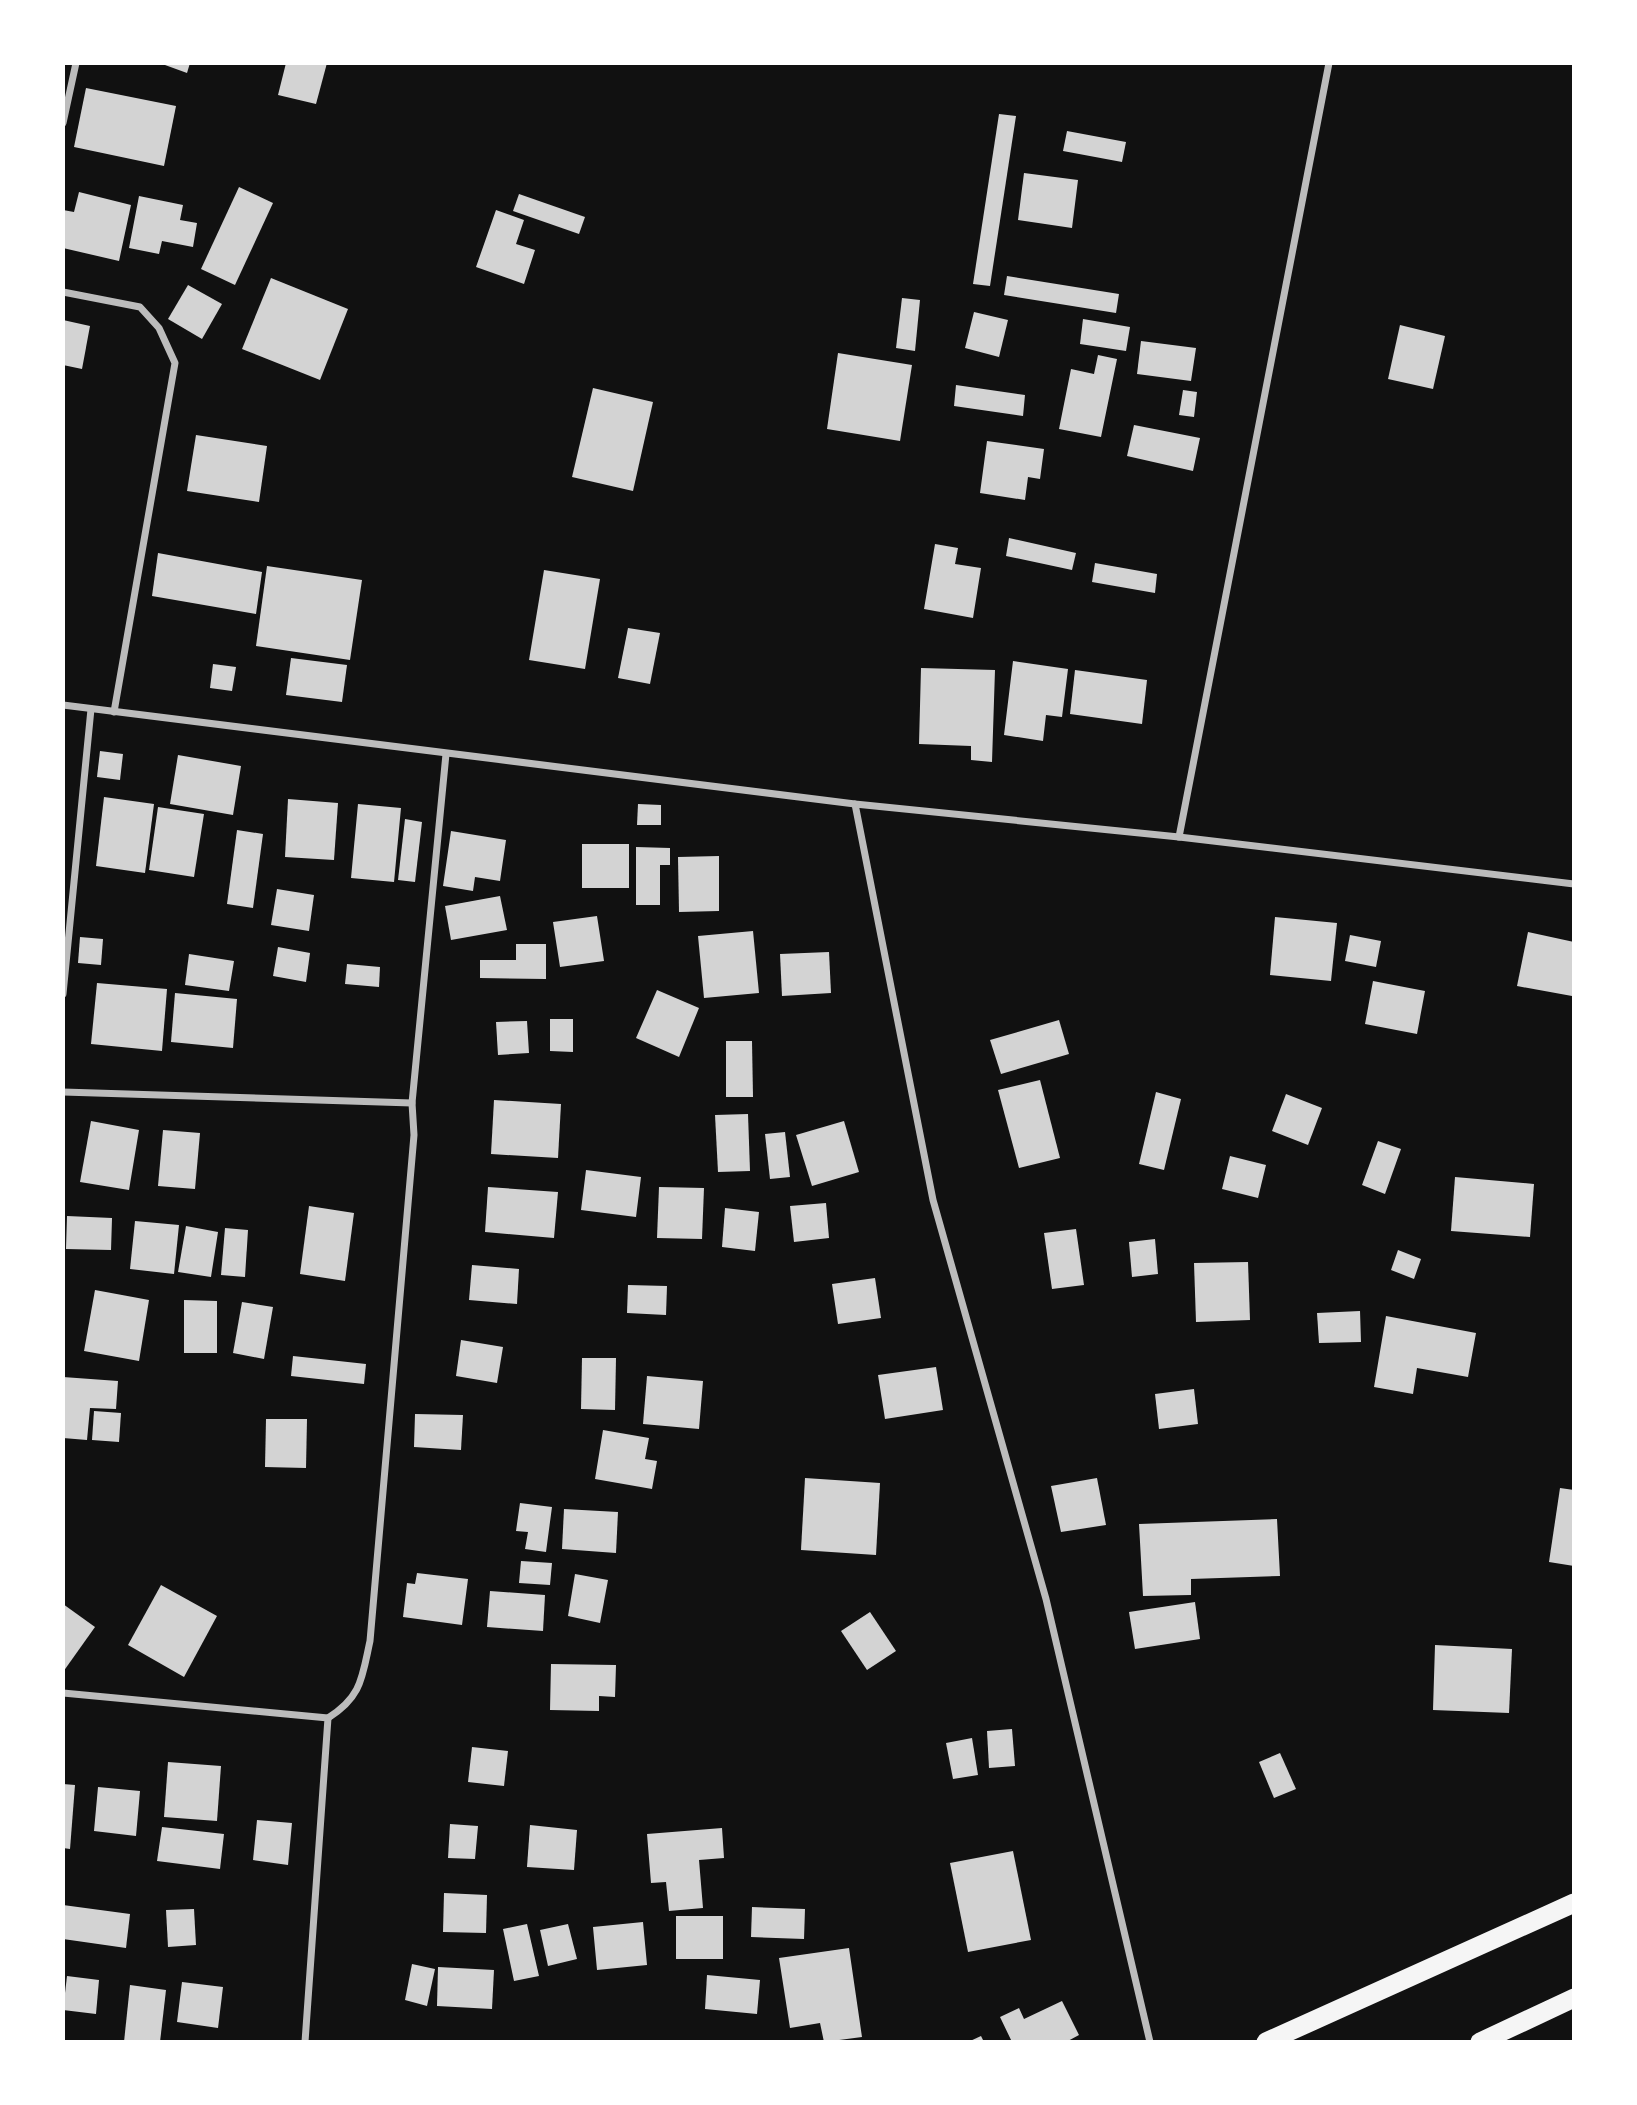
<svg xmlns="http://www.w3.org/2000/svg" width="1637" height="2105" viewBox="0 0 1637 2105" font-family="'DM Sans',sans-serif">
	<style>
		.building { fill: #d3d3d3 }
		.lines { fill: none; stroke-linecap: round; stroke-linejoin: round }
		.minor { stroke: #bcbcbc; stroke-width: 7 }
		.trunk { stroke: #f5f5f5; stroke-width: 19 }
	</style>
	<rect width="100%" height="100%" fill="#111"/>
	<g class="building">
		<polygon points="166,63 190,63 187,73 165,65"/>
		<polygon points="286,63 327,63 316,104 278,95"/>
		<polygon points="86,88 176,106 164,166 74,147"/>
		<polygon points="999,114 1016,116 990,286 973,284"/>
		<polygon points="1067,131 1126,142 1122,162 1063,151"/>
		<polygon points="1024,173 1078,180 1072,228 1018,220"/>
		<polygon points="239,187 273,203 235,285 201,269"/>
		<polygon points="79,192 131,205 119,261 63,248 63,210 74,212"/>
		<polygon points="519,194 585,217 579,234 513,211"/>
		<polygon points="139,196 183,205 180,220 197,223 193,247 162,241 159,254 129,248"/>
		<polygon points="496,210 524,220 516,244 535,250 524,284 476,267"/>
		<polygon points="1007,276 1119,294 1116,313 1004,295"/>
		<polygon points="271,278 348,309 320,380 242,349"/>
		<polygon points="188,285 222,304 202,339 168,319"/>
		<polygon points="902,298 920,300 915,351 896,348"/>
		<polygon points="974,312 1008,320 999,357 965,348"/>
		<polygon points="1083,319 1130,327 1126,351 1080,344"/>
		<polygon points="63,320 90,326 82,369 63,365"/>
		<polygon points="1400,325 1445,336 1433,389 1388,379"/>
		<polygon points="1141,341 1196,348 1191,381 1137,374"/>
		<polygon points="838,353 912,365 900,441 827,429"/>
		<polygon points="1098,355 1117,359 1101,437 1059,429 1071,369 1094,374"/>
		<polygon points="956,385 1025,395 1023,416 954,406"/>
		<polygon points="593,388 653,402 633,491 572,477"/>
		<polygon points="1183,390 1197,392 1194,417 1179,415"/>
		<polygon points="1134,425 1200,438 1193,471 1127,456"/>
		<polygon points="196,435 267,446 259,502 187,491"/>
		<polygon points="987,441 1044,449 1040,479 1028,477 1025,500 980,493"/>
		<polygon points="1009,538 1076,553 1072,570 1006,556"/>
		<polygon points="935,544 958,548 955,564 981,568 973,618 924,609"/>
		<polygon points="158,553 262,572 256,614 152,596"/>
		<polygon points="1095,563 1157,574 1155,593 1092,582"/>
		<polygon points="267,566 362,580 350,660 256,646"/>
		<polygon points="544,570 600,579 585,669 529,660"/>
		<polygon points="628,628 660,633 650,684 618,678"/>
		<polygon points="291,658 347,665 342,702 286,695"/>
		<polygon points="1013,661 1068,669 1062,717 1046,715 1043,741 1004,735"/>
		<polygon points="213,664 236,667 232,691 210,688"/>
		<polygon points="921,668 995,670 992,762 971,760 971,746 919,744"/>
		<polygon points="1075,670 1147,680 1142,724 1070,714"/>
		<polygon points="100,751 123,754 120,780 97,777"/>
		<polygon points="178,755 241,766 233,815 170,804"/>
		<polygon points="104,797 154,804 145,873 96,866"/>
		<polygon points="288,799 338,803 334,860 285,857"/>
		<polygon points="358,804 401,808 394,882 351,878"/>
		<polygon points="638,804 661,805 661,825 637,825"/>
		<polygon points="158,807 204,814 194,877 149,870"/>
		<polygon points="405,819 422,822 415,882 398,880"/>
		<polygon points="237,830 263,834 253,908 227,904"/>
		<polygon points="451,831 506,840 500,881 475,877 473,891 443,886"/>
		<rect x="582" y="844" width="47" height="44"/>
		<polygon points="636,847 670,848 670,865 660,865 660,905 636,905"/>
		<polygon points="719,856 719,911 679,912 678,857"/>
		<polygon points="277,889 314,895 309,931 271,925"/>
		<polygon points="500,896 507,930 451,940 445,906"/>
		<polygon points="597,916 604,961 560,967 553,922"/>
		<polygon points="1275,917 1337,923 1331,981 1270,975"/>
		<polygon points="753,931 759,993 704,998 698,936"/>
		<polygon points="1528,932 1574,942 1574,985 1572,996 1517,986"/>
		<polygon points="1350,935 1381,941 1376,967 1345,961"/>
		<polygon points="80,937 103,939 101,965 78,963"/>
		<polygon points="516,944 546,944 546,979 480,978 480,960 516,960"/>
		<polygon points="278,947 310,953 306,982 273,976"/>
		<polygon points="829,952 831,993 782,996 780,954"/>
		<polygon points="189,954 234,961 229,991 185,985"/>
		<polygon points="347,964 380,967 379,987 345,984"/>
		<polygon points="1373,981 1425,991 1417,1034 1365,1024"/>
		<polygon points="97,983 167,989 162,1051 91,1044"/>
		<polygon points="657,990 699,1008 679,1057 636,1038"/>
		<polygon points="175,993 237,999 233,1048 171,1042"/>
		<polygon points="550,1019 573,1019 573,1052 550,1051"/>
		<polygon points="1059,1020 1069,1054 1001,1074 990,1040"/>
		<polygon points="527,1021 529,1053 498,1055 496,1022"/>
		<polygon points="726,1041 752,1041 753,1097 726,1097"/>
		<polygon points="1040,1080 1060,1158 1019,1168 998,1090"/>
		<polygon points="1156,1092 1181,1099 1164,1170 1139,1164"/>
		<polygon points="1286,1094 1322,1108 1308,1145 1272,1131"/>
		<polygon points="494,1100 561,1104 558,1158 491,1154"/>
		<polygon points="748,1114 750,1171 718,1172 715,1115"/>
		<polygon points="91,1121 139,1130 129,1190 80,1182"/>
		<polygon points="844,1121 859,1172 812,1186 796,1135"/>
		<polygon points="163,1130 200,1133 195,1189 158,1186"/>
		<polygon points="785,1132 790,1177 770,1179 765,1134"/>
		<polygon points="1378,1141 1401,1149 1385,1194 1362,1185"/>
		<polygon points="1230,1156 1266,1165 1258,1198 1222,1189"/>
		<polygon points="586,1170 641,1177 636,1217 581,1210"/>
		<polygon points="1455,1177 1534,1184 1530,1237 1451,1231"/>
		<polygon points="488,1187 558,1192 554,1238 485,1232"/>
		<polygon points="659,1187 704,1188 702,1239 657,1238"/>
		<polygon points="826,1203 829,1238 794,1242 790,1206"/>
		<polygon points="309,1206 354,1213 345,1281 300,1274"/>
		<polygon points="725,1208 759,1212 755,1251 722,1247"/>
		<polygon points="67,1216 112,1218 111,1250 66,1249"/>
		<polygon points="135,1221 179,1225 174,1274 130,1269"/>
		<polygon points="186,1226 218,1232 211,1277 178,1272"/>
		<polygon points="225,1228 248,1230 245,1277 221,1275"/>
		<polygon points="1076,1229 1084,1285 1052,1289 1044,1233"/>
		<polygon points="1155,1239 1158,1274 1132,1277 1129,1242"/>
		<polygon points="1398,1250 1421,1259 1414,1279 1391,1270"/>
		<polygon points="1248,1262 1250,1320 1196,1322 1194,1263"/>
		<polygon points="472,1265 519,1269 517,1304 469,1300"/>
		<polygon points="875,1278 881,1318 838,1324 832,1284"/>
		<polygon points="628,1285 667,1286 666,1315 627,1313"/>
		<polygon points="95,1290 149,1300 139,1361 84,1351"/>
		<polygon points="184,1300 217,1301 217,1353 184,1353"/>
		<polygon points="242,1302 273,1307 264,1359 233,1353"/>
		<polygon points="1360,1311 1361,1342 1319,1343 1317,1313"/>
		<polygon points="1386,1316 1476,1333 1468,1377 1417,1368 1413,1394 1374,1387"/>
		<polygon points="461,1340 503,1347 497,1383 456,1376"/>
		<polygon points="293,1356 366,1364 364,1384 291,1376"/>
		<polygon points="582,1358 616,1358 615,1410 581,1409"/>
		<polygon points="936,1367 943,1410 885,1419 878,1375"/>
		<polygon points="647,1376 703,1381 699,1429 643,1424"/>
		<polygon points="63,1377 118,1381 116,1409 90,1408 87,1440 63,1438"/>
		<polygon points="1194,1389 1198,1424 1159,1429 1155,1394"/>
		<polygon points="94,1411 121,1413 119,1442 92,1440"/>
		<polygon points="415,1414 463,1415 461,1450 414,1447"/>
		<polygon points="266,1419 307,1419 306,1468 265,1467"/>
		<polygon points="603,1430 649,1438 645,1459 657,1461 652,1489 595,1479"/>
		<polygon points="805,1478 880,1483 876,1555 801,1550"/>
		<polygon points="1097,1478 1106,1525 1061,1532 1051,1486"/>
		<polygon points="1560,1488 1574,1490 1574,1566 1549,1562"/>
		<polygon points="520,1503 552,1507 546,1552 525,1549 528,1532 516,1531"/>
		<polygon points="564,1509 618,1512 616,1553 562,1549"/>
		<polygon points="1277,1519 1280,1576 1191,1579 1191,1595 1143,1596 1139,1524"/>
		<polygon points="521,1561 552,1563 550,1585 519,1583"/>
		<polygon points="417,1573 468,1579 462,1625 403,1617 407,1583 415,1584"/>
		<polygon points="575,1574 608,1580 600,1623 568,1616"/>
		<polygon points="161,1585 217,1616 184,1677 128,1645"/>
		<polygon points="490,1591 545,1595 543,1631 487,1627"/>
		<polygon points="1195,1602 1200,1639 1135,1649 1129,1612"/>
		<polygon points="63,1604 95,1627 63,1672"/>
		<polygon points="870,1612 896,1651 867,1670 841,1631"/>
		<polygon points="1435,1645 1512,1649 1509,1713 1433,1710"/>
		<polygon points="551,1664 616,1665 615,1697 599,1696 599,1711 550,1710"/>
		<polygon points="1012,1729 1015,1766 989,1768 987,1731"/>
		<polygon points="972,1738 978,1775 953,1779 946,1743"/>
		<polygon points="472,1747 508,1751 504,1786 468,1782"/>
		<polygon points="1280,1753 1296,1789 1274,1798 1259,1762"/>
		<polygon points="168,1762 221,1766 217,1821 164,1817"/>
		<polygon points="63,1784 75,1785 70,1849 63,1848"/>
		<polygon points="98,1787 140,1791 136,1836 94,1831"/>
		<polygon points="257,1820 292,1823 288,1865 253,1860"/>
		<polygon points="450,1824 478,1826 475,1859 448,1858"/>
		<polygon points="530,1825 577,1830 574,1870 527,1867"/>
		<polygon points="162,1827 224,1834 220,1869 157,1861"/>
		<polygon points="722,1828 724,1858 699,1860 703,1908 669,1911 666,1882 651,1883 647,1834"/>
		<polygon points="1013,1851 1031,1940 968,1952 950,1863"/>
		<polygon points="444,1893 487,1895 486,1933 443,1932"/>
		<polygon points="63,1905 130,1914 126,1948 63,1939"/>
		<polygon points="752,1907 805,1909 804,1939 751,1937"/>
		<polygon points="194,1909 196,1945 168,1947 166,1910"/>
		<rect x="676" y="1916" width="47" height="43"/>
		<polygon points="643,1922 647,1965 597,1970 593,1927"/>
		<polygon points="527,1924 539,1976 514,1981 503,1929"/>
		<polygon points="568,1924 577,1959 548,1966 540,1930"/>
		<polygon points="849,1948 862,2037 824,2042 820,2023 790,2028 779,1958"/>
		<polygon points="412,1964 435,1969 427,2006 405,2000"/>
		<polygon points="438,1967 494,1970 492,2009 437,2006"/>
		<polygon points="707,1975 760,1980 757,2014 705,2009"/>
		<polygon points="67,1976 99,1980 96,2014 63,2010"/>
		<polygon points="182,1982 223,1987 218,2028 177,2022"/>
		<polygon points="130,1985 166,1990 160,2042 124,2042"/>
		<polygon points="1062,2001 1079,2035 1066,2042 1012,2042 1000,2017 1019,2008 1024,2019"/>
		<polygon points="981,2036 984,2042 968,2042"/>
	</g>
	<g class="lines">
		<g class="minor">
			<polyline points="63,123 76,63"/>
			<polyline points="63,292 140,307 159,328 175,363 114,712"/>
			<polyline points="63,705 855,804 1179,837 1574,884"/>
			<polyline points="855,804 933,1200 1046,1599 1150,2042"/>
			<polyline points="1179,837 1329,63"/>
			<polyline points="63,994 91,709"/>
			<polyline points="63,1092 412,1103 446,754"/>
			<polyline points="63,1693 328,1718 305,2042"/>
			<path d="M328 1718C362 1697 362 1677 370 1641L414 1135 412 1103"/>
		</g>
		<g class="trunk">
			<polyline points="1266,2042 1574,1903"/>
			<polyline points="1480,2042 1574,1998"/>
		</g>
	</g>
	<rect width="1637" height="2105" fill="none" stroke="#ffffff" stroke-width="130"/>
</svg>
